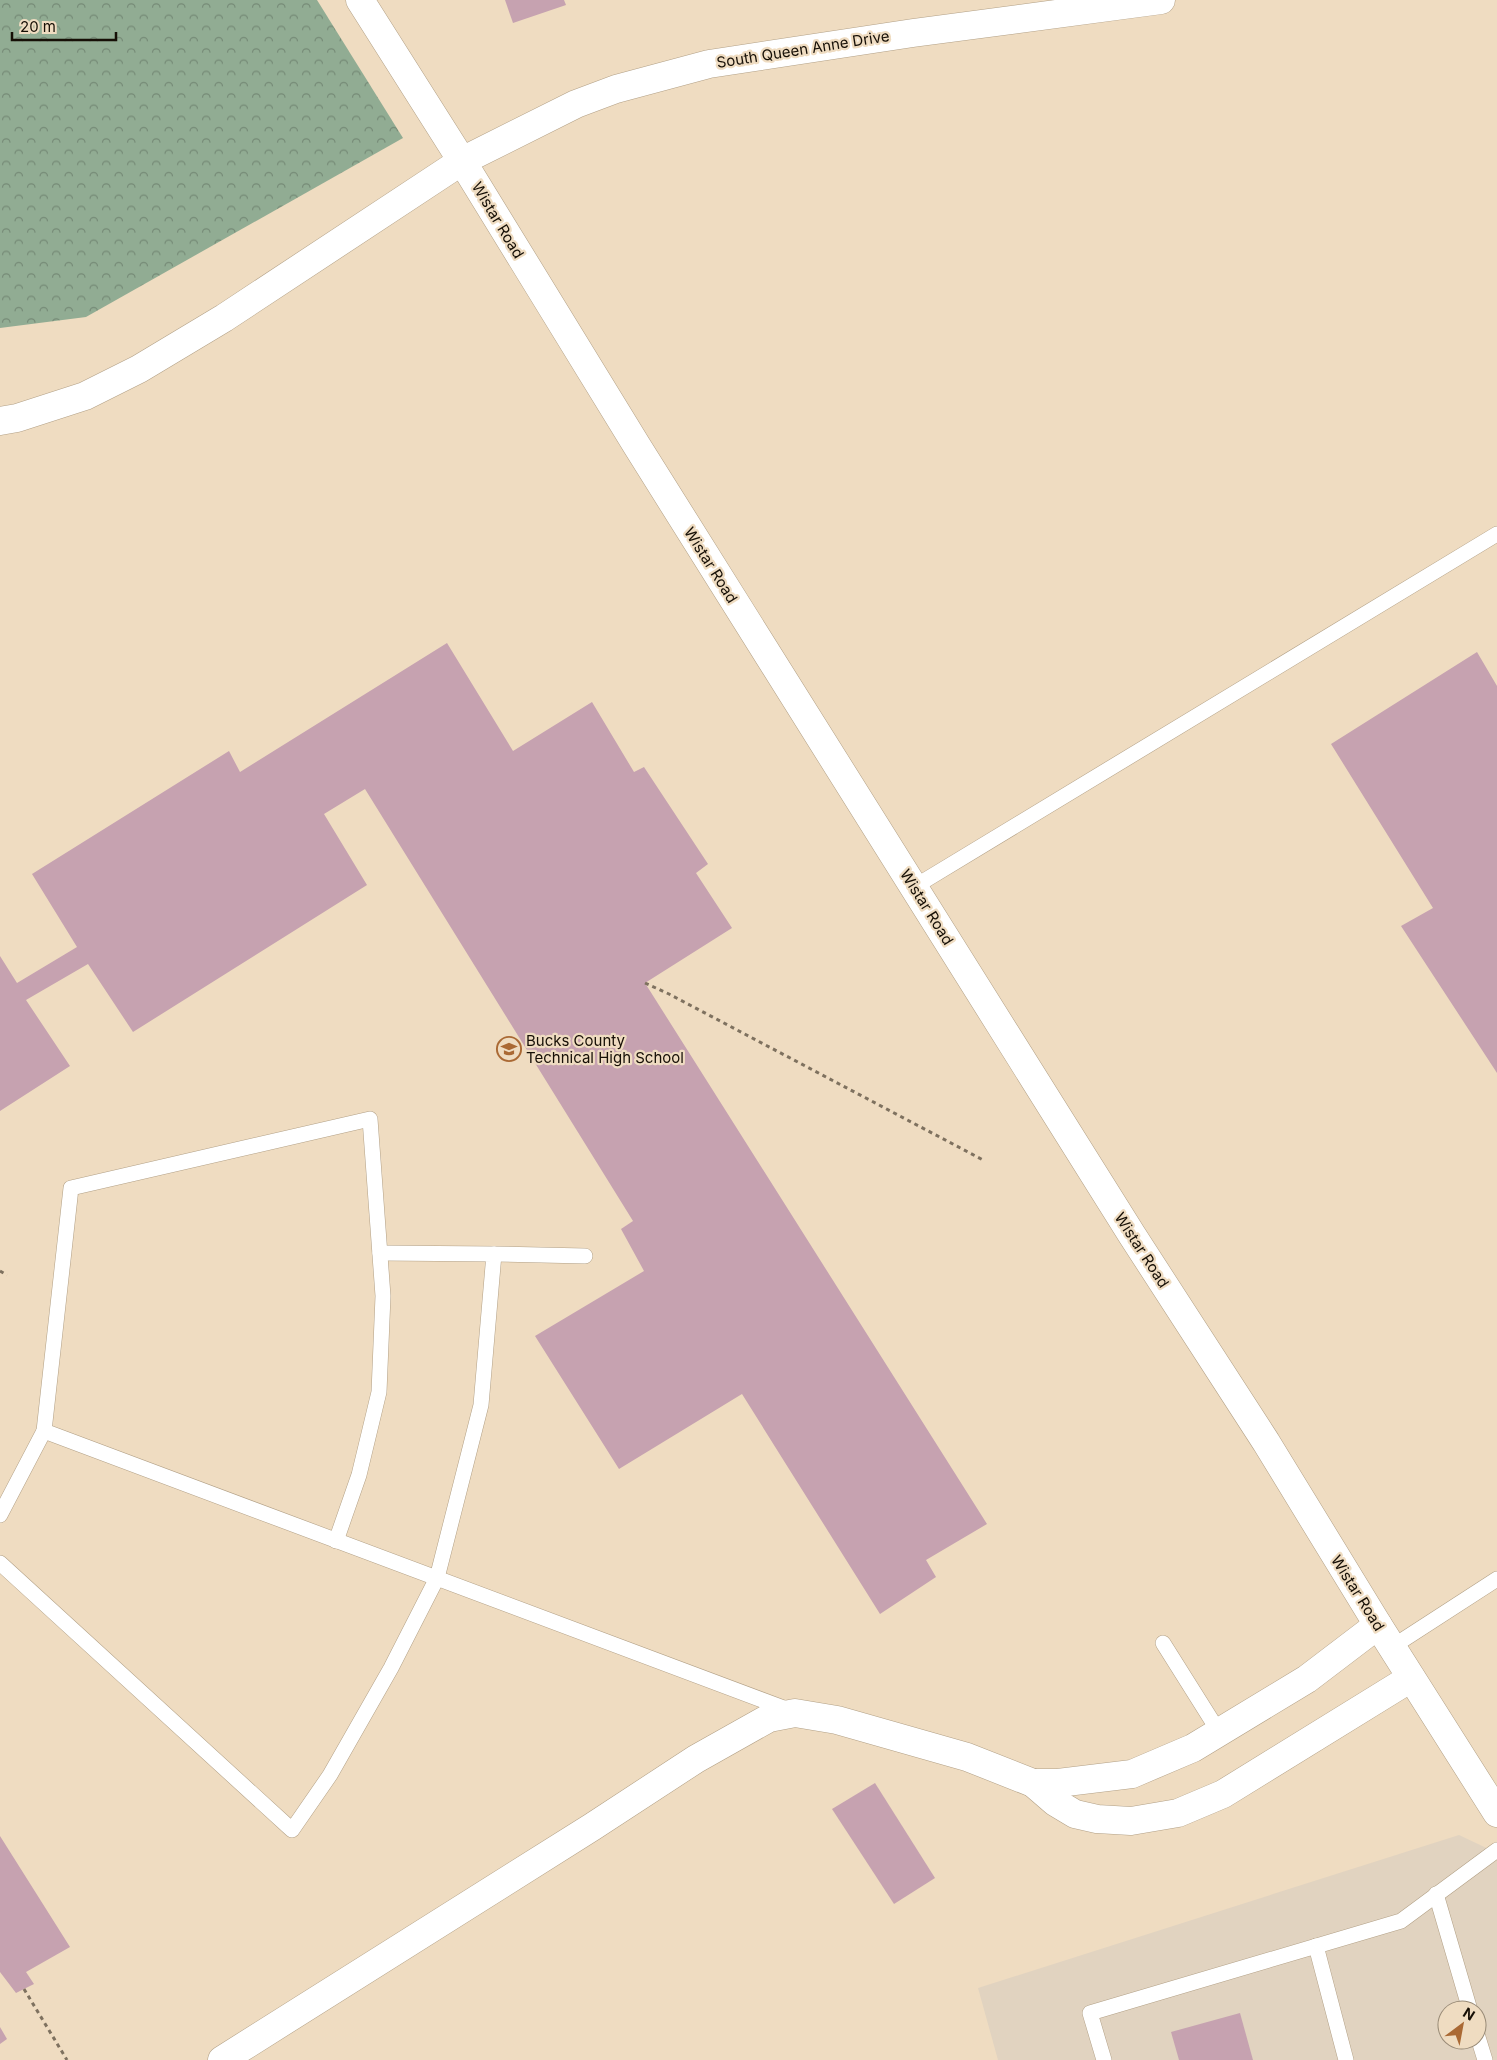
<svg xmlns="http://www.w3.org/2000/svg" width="1497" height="2060" viewBox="0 0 1497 2060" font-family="Inter,sans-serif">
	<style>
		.commercial { fill: #e1d3c0; fill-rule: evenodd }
		.forest { fill: url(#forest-crowns) }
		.building { fill: #c6a2b0 }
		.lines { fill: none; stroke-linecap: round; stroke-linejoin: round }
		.service-casing { stroke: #b2a086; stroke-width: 16 }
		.minor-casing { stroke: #b2a086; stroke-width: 29 }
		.path { stroke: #7e715f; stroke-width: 3; stroke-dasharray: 4 4; stroke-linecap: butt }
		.service { stroke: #fff; stroke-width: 15 }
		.minor { stroke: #fff; stroke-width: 28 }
		.labels { text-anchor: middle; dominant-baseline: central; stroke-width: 4.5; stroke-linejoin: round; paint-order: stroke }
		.street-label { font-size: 15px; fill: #160f06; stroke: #efdcc1 }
		.poi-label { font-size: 15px; fill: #160f06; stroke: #efdcc1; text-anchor: start }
	</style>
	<defs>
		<pattern id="forest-crowns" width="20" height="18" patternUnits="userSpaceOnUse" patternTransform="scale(1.25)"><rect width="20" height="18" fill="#91ac93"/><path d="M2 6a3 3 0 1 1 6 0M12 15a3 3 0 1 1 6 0" fill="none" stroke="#758a76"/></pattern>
	</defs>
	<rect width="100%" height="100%" fill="#efdcc1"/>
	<path class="commercial" d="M1459 1835 1497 1853V2060H998L978 1988ZM1447 2010H1477V2040H1447Z"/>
	<polygon class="forest" points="0,0 317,0 403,138 86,317 0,328"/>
	<g class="building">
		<polygon points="505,0 564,0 566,5 513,23"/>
		<polygon points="447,643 513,751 592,702 634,772 644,767 708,864 696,873 732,928 645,983 987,1524 926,1560 936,1577 880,1614 742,1394 619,1469 535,1336 644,1271 621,1229 633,1221 365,789 324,814 367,885 133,1032 88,964 26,1000 70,1066 0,1111 0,956 17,983 77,947 32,874 229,751 240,772"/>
		<polygon points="1477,652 1497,686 1497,1073 1401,926 1433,908 1331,744"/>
		<polygon points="875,1783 935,1878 894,1904 832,1809"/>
		<polygon points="0,1836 70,1947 26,1972 34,1984 16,1993 0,1972"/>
		<polygon points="1240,2013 1253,2060 1179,2060 1171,2032"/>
		<polygon points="0,2027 7,2039 0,2044"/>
	</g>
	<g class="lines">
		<defs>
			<g id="service">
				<polyline points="914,887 1497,534"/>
				<polyline points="494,1254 585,1256"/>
				<polyline points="44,1431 789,1710"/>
				<polyline points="0,1515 44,1431 71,1188 370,1119 383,1296 379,1392 359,1475 336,1541"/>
				<polyline points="0,1563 292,1830 330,1775 391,1668 437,1578 481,1405 494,1254 380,1253"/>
				<polyline points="1163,1643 1219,1732"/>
				<polyline points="1392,1647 1497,1579"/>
				<polyline points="1436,1894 1470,2010"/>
				<polyline points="1316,1946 1346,2060"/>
				<polyline points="1477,2034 1485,2060"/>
				<polyline points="1104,2060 1090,2013 1401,1921 1497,1850"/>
			</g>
			<g id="minor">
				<polyline points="360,0 462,161 637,446 1132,1235 1266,1442 1378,1625 1497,1813"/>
				<polyline points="0,421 17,418 85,396 139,369 224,318 462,161 576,104 616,89 709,64 913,33 1161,0"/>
				<polyline points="1033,1783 1058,1783 1132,1774 1193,1748 1307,1679 1378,1625"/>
				<polyline points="222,2060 592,1827 696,1759 769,1718 795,1713 837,1720 967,1757 1033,1783 1055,1802 1075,1814 1097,1819 1131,1821 1178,1813 1223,1794 1411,1678"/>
			</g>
		</defs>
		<use href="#service" class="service-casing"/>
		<use href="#minor" class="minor-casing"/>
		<g class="path">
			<polyline points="645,983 669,994 985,1161"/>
			<polyline points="0,1271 7,1275"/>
			<polyline points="24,1989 67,2060"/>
		</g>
		<use href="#service" class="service"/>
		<use href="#minor" class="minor"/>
	</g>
	<defs>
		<symbol id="school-ring" viewBox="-11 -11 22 22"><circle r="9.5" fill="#efdcc1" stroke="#aa6934" stroke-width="1.5"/><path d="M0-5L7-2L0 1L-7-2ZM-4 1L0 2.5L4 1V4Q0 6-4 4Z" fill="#aa6934"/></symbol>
	</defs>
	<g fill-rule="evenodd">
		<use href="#school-ring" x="495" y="1035" width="28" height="28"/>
	</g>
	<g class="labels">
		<g class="street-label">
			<text transform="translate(803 49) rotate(-9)">South Queen Anne Drive</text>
			<text transform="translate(498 220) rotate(59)">Wistar Road</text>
			<text transform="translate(711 565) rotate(58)">Wistar Road</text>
			<text transform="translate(927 907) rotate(58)">Wistar Road</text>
			<text transform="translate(1142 1250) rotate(57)">Wistar Road</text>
			<text transform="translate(1358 1593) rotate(58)">Wistar Road</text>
		</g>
		<g class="poi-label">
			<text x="526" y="1040">Bucks County<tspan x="526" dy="17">Technical High School</tspan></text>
		</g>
	</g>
	<g transform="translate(1462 2025) rotate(32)"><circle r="24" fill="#efdcc1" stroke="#988a76"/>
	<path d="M0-4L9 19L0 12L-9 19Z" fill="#aa6934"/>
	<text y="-8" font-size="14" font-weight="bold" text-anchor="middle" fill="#160f06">N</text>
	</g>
	<path d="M12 32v8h104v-8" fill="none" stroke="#160f06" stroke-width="2.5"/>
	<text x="20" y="32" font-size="15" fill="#160f06" stroke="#efdcc1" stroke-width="4" paint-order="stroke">20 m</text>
</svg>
